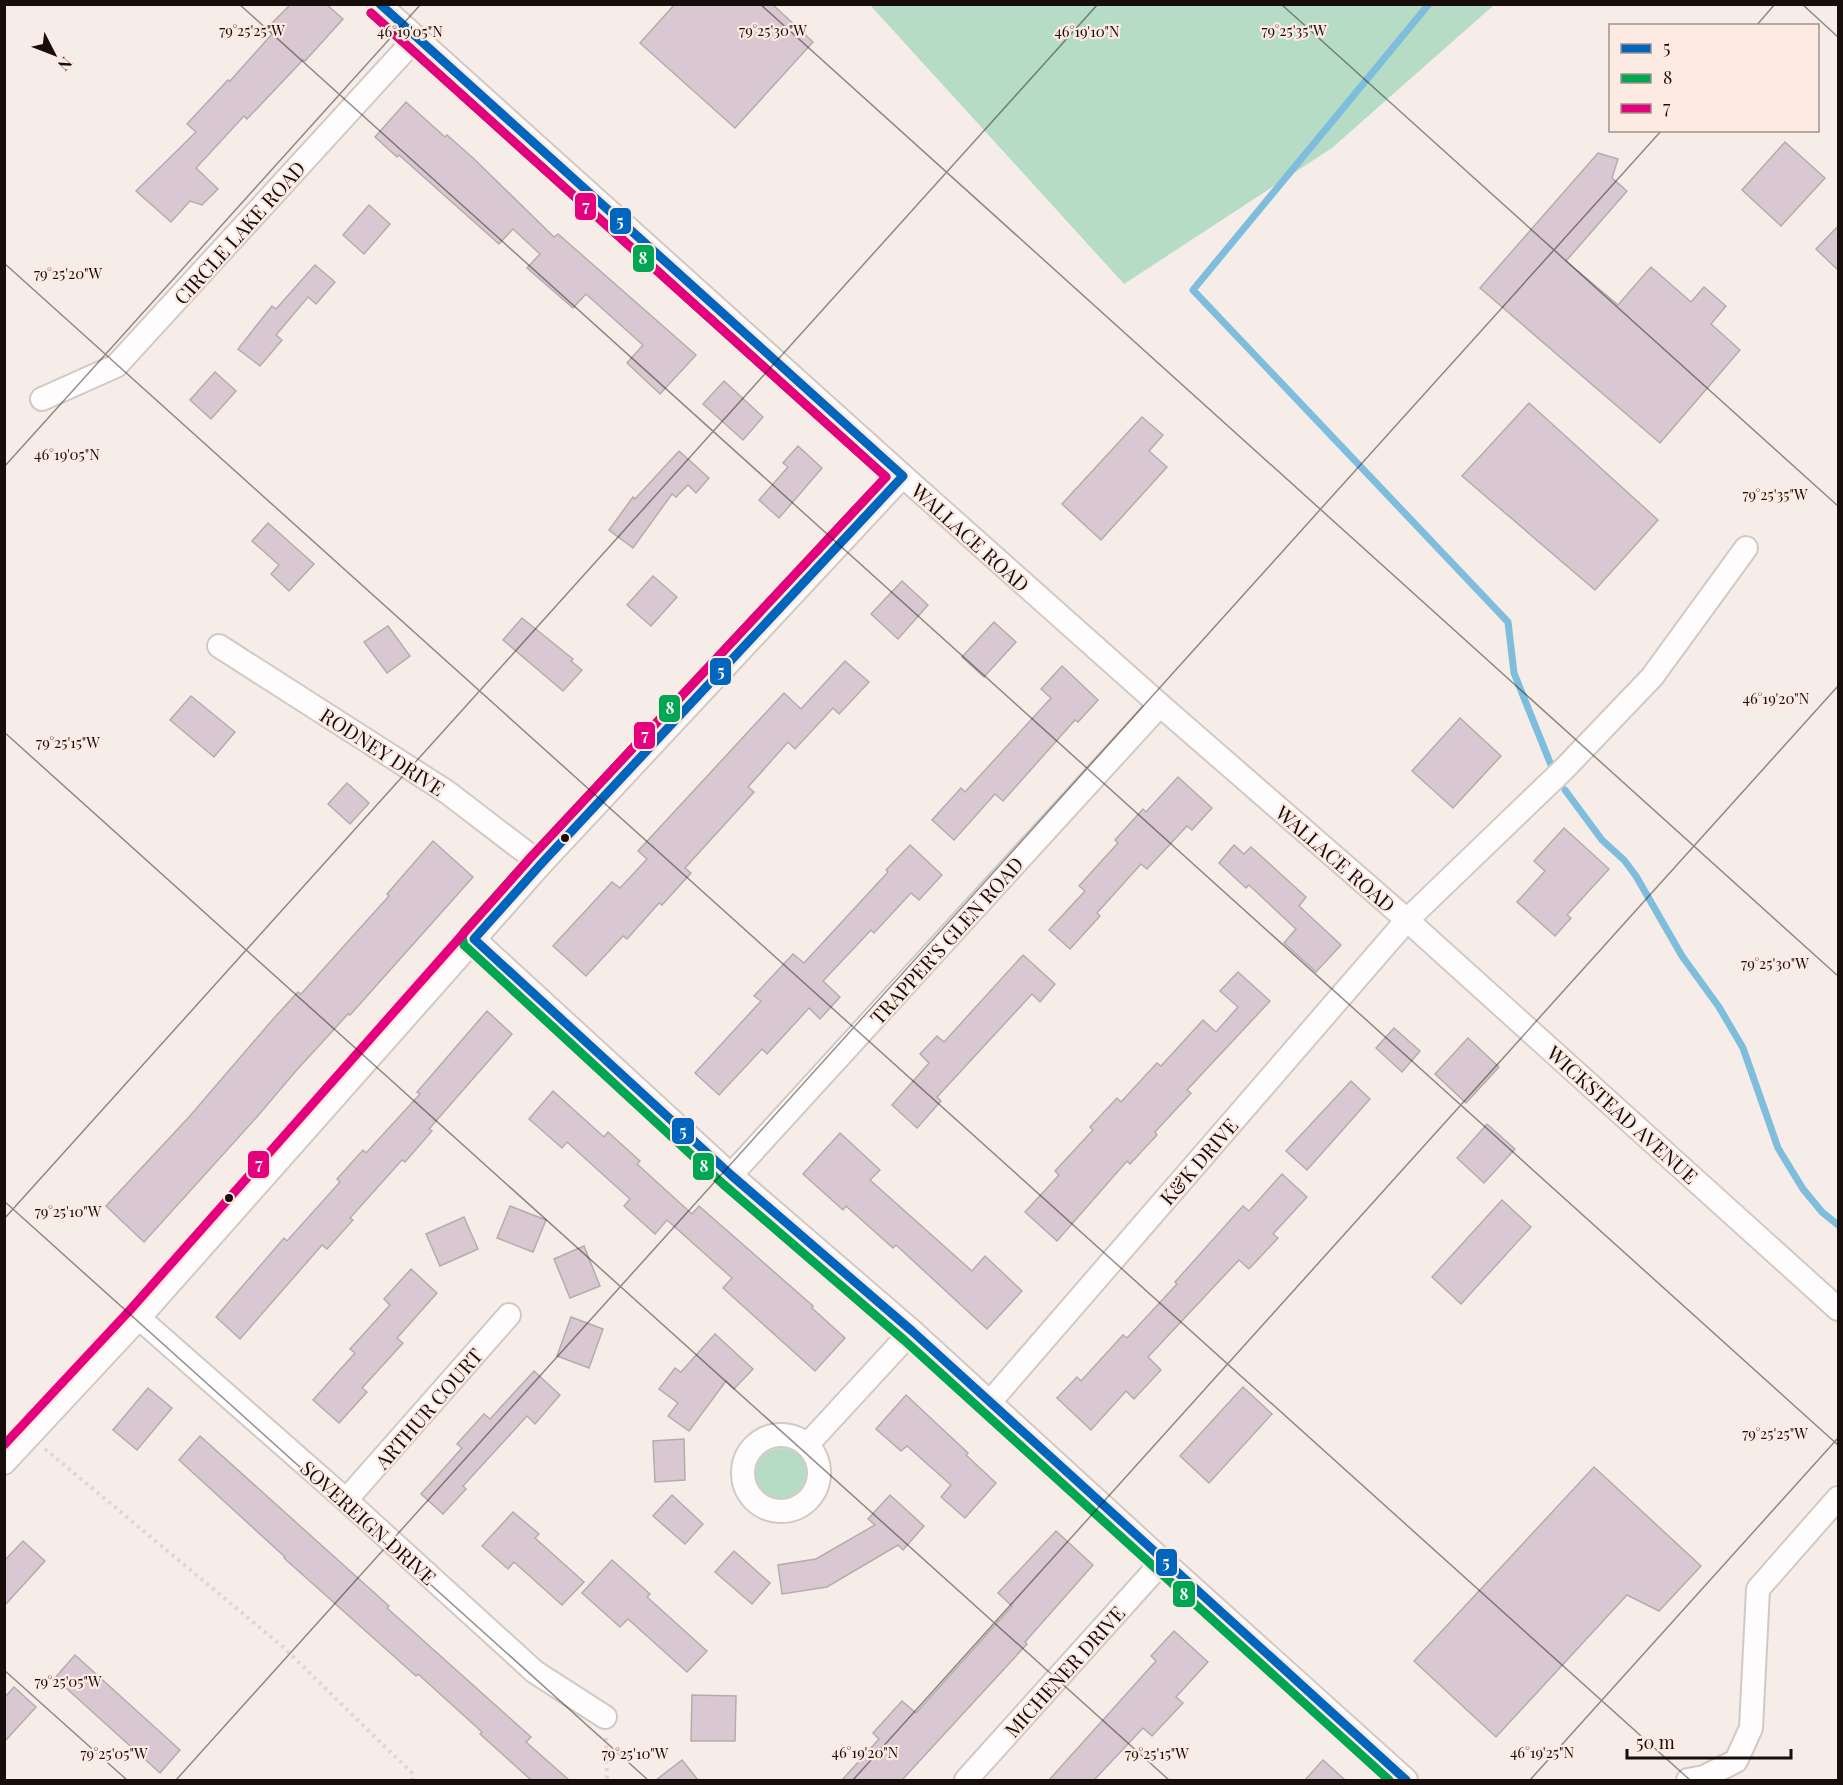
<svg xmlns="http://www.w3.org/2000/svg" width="1843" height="1785" viewBox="0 0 1843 1785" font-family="'Playfair Display',serif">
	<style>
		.green { fill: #b7dcc6 }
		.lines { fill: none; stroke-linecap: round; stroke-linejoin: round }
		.stream { stroke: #7fbddc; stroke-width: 7 }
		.building { fill: #d9c8d1; stroke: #b4acad; stroke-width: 1.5 }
		.minor-casing { stroke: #d3c9c4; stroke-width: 26 }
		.path { stroke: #dad7d5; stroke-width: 4; stroke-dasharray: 3 4.5; stroke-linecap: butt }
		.minor { stroke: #fefcfc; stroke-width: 22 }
		.bus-1-casing { stroke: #fdeae2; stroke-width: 14 }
		.bus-2-casing { stroke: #fdeae2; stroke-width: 14 }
		.bus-3-casing { stroke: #fdeae2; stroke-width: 14 }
		.bus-1 { stroke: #0065bd; stroke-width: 9 }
		.bus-2 { stroke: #00a651; stroke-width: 9 }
		.bus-3 { stroke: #e5007d; stroke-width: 9 }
		.ticks { fill: none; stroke: #170d0a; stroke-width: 1.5; stroke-opacity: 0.45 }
		.bus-dot { fill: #170d0a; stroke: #fdeae2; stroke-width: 2 }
		.labels { text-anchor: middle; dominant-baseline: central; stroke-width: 4.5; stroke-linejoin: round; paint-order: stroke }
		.street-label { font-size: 20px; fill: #170d0a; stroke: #fdeae2 }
		.ticks-label { font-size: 15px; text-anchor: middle; fill: #170d0a; stroke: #fdeae2; stroke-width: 4.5; stroke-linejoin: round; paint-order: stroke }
		.line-badge { stroke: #fdeae2; stroke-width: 2 }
		.badge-label { font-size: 16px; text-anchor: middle; font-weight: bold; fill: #fff }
	</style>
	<rect width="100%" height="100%" fill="#f7ede8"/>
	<g class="green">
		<polygon points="870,5 1494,5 1332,148 1124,284"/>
		<circle cx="781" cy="1474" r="26"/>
	</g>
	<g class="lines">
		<g class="stream">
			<polyline points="1429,4 1193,290 1508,622 1514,673 1551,765"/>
			<polyline points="1565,790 1602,840 1624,860 1636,876 1682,956 1719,1007 1743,1048 1778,1148 1803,1189 1822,1212 1838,1225"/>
		</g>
	</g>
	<g class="building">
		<polygon points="291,4 326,4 343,19 305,61 303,60 247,119 244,116 196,168 218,189 202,205 190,201 171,222 136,191 196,132 187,124 228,80 230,81 273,33 267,28"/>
		<polygon points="675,4 772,4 813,42 735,128 640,43"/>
		<polygon points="406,102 445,137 447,135 473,158 554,237 558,234 696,355 660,394 627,363 643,345 586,294 573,308 527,268 540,254 513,229 499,244 399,155 397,157 375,137"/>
		<polygon points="1785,142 1825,178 1781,226 1742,190"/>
		<polygon points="1598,153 1618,159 1612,178 1627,191 1566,261 1618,305 1651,267 1691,302 1704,287 1726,306 1711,324 1740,350 1660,443 1480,288"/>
		<polygon points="369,205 390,224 364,254 343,235"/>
		<polygon points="1839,225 1839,271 1816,249"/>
		<polygon points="315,265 335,282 316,304 308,297 276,335 282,340 260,366 238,349 272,306 276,309"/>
		<polygon points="215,372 236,391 211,419 190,400"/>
		<polygon points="724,381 763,417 743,440 703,404"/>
		<polygon points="1529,403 1658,520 1595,590 1462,476"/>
		<polygon points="1142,417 1163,435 1149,451 1167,467 1101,540 1062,504"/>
		<polygon points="798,446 822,468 779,518 759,500 788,467 783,463"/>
		<polygon points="679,451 709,478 696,493 688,485 676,497 672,494 633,548 609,530 633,497 635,499"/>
		<polygon points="268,523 314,564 289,591 271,574 279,565 252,541"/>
		<polygon points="653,576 677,597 651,626 627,605"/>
		<polygon points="902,581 928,605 898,639 871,614"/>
		<polygon points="522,618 573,659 571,661 582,670 563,691 503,640"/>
		<polygon points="994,622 1016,642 984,677 962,657"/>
		<polygon points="388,626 410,656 387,673 364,642"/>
		<polygon points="845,661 869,682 839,714 833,708 795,749 788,742 748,787 754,792 685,868 691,873 662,905 659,903 627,939 623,936 586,976 553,946 612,882 620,888 647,859 638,851 784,693 801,709"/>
		<polygon points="1062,666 1098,700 1078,722 1075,720 1003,801 995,794 954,840 932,820 961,788 965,792 1051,698 1041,689"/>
		<polygon points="191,696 235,732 214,757 170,720"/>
		<polygon points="1460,718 1501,756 1453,808 1412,771"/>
		<polygon points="1178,777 1212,808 1192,830 1187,826 1147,869 1141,864 1097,913 1100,916 1070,949 1049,930 1085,891 1079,886 1118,843 1115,840 1143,809 1146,812"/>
		<polygon points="347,783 369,803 350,824 328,804"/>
		<polygon points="1564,828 1609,869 1567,915 1571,918 1555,936 1517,902 1545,871 1534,861"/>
		<polygon points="433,841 473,877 350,1015 348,1014 295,1072 256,1118 144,1242 106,1206 189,1117 274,1018 298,992 301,994 352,937 389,896 387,894"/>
		<polygon points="910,845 942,875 919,900 911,893 874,933 871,930 823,981 840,997 820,1019 809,1008 767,1054 762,1049 719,1095 695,1073 761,1001 754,996 793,954 804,963 888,872 886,870"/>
		<polygon points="1234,845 1244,854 1251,847 1306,897 1299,906 1341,945 1316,972 1284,943 1296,929 1249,885 1246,888 1219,863"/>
		<polygon points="1023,955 1055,984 1040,1002 1032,994 937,1097 941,1101 917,1128 892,1105 929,1063 920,1054 937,1036 944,1042"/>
		<polygon points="1238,972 1270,1001 1187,1090 1191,1093 1155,1132 1157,1135 1130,1164 1127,1161 1057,1241 1025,1212 1059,1175 1055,1171 1093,1130 1090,1127 1117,1098 1121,1102 1157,1063 1161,1066 1203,1020 1216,1032 1238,1007 1220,991"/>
		<polygon points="487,1011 512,1034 429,1129 432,1131 405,1162 402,1160 350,1218 353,1220 327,1249 322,1245 240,1339 216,1317 284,1238 287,1241 340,1182 337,1179 363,1150 366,1153 420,1094 417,1092"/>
		<polygon points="1394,1028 1420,1051 1402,1072 1376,1048"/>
		<polygon points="1468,1038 1499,1067 1466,1103 1435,1074"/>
		<polygon points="1351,1081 1370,1099 1307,1170 1286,1151"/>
		<polygon points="553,1091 604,1137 608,1132 640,1161 637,1164 692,1214 699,1206 813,1306 812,1308 845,1338 815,1371 723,1288 732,1278 667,1220 655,1234 624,1206 630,1199 567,1142 562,1148 529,1119"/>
		<polygon points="1487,1124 1515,1149 1484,1183 1457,1158"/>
		<polygon points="840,1133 880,1170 870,1180 972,1271 985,1256 1022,1291 987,1329 896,1245 893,1248 846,1206 843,1210 803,1174"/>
		<polygon points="1282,1174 1307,1197 1273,1234 1278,1238 1249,1269 1239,1260 1148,1357 1161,1370 1134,1399 1126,1391 1091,1430 1057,1398 1077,1377 1081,1381 1123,1335 1127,1338 1177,1284 1175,1282 1243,1206 1249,1211"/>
		<polygon points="1502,1200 1531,1227 1461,1304 1432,1277"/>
		<polygon points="510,1206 546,1220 533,1252 497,1238"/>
		<polygon points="464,1217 478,1249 440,1266 426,1234"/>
		<polygon points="584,1246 600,1286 570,1298 554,1259"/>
		<polygon points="411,1269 437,1293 397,1338 403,1343 362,1388 367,1392 339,1423 313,1400 355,1353 350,1349 390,1305 384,1299"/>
		<polygon points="571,1317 603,1329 589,1368 557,1356"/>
		<polygon points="715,1334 753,1369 734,1389 726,1381 689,1431 668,1416 678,1403 659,1389 675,1368 681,1372"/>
		<polygon points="534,1371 560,1395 535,1424 527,1416 463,1486 466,1489 443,1514 421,1494 462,1448 457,1444 484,1414 490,1419"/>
		<polygon points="1243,1387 1272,1414 1209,1483 1180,1456"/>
		<polygon points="148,1388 172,1408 137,1450 113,1430"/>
		<polygon points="906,1395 968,1453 966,1455 996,1483 965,1518 941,1497 951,1485 907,1446 901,1451 876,1429"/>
		<polygon points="200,1436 389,1606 387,1608 531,1737 526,1742 569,1780 531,1780 480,1734 482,1732 418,1674 416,1676 284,1558 285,1557 179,1460"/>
		<polygon points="684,1439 685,1480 655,1482 653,1441"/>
		<polygon points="1594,1467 1701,1566 1659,1611 1627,1595 1496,1737 1414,1661"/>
		<polygon points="672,1495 703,1524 685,1544 653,1516"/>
		<polygon points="890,1495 924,1526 903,1550 898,1545 827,1587 782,1594 778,1565 816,1559 875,1525 868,1519"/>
		<polygon points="513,1512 539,1534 535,1538 584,1582 562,1605 514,1562 508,1569 482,1546"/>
		<polygon points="1056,1531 1093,1565 1025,1642 1027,1644 902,1780 842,1780 879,1739 873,1733 902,1701 916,1713 1012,1606 998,1593"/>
		<polygon points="23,1541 45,1561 4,1606 4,1561"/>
		<polygon points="734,1551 770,1583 752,1604 715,1572"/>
		<polygon points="612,1560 650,1594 647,1597 707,1651 687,1672 628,1619 620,1627 582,1593"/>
		<polygon points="1174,1631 1208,1662 1176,1697 1183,1703 1152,1736 1143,1728 1094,1780 1049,1780 1156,1661 1151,1656"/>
		<polygon points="75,1655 180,1750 160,1773 55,1678"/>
		<polygon points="14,1687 36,1707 4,1742 4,1698"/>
		<polygon points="692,1695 736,1696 735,1741 691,1741"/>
		<polygon points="682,1760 698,1780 656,1780"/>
		<polygon points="1323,1760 1345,1780 1305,1780"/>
	</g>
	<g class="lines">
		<defs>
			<g id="minor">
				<polyline points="379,4 903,476 1160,705 1407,920 1838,1309"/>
				<polyline points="42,399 116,366 416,38"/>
				<polyline points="219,646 447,792 541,864"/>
				<polyline points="474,939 731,1175 912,1331 1163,1561 1406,1780"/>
				<polyline points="731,1175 1160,705"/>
				<polyline points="139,1318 346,1500 535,1672 605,1717"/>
				<polyline points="990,1402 1407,920 1564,769 1652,677 1746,548"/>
				<circle cx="781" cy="1473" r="38"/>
				<polyline points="807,1445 912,1331"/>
				<polyline points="4,1463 139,1318 541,864 903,476"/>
				<polyline points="346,1500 509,1315"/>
				<polyline points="966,1780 1163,1561"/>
				<polyline points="1688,1780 1704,1777 1736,1761 1751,1728 1758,1589 1838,1498"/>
			</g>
		</defs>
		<use href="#minor" class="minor-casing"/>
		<g class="path">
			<polyline points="45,1449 283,1647 412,1773 413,1780"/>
			<polyline points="606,1738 607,1780"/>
		</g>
		<use href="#minor" class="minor"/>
		<defs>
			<polyline id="bus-1" points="380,4 903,476 541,864 474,939 731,1175 912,1331 1406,1780"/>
			<polyline id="bus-2" points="371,13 886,477 532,856 464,932 462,938 464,945 723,1184 904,1340 1389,1780"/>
			<polyline id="bus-3" points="4,1445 130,1310 532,856 886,477 371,13"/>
		</defs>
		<use href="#bus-1" class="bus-1-casing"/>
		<use href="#bus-2" class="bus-2-casing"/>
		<use href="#bus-3" class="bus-3-casing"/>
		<use href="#bus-1" class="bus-1"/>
		<use href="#bus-2" class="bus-2"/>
		<use href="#bus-3" class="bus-3"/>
	</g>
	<path class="ticks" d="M239 4 1838 1445M760 4 1838 976M1281 4 1838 506M1802 4 1838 37M1756 26 1775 4M4 263 1690 1780M4 467 421 4M4 732 1169 1780M4 1201 648 1780M4 1219 1098 4M4 1670 127 1780M176 1780 1662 130M853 1780 1838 686M1530 1780 1838 1438"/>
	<g class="bus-dot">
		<circle cx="565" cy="838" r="5"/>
		<circle cx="229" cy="1198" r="5"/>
	</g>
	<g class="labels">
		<g class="street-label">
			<text transform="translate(239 232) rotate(-48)">CIRCLE LAKE ROAD</text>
			<text transform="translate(971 537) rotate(42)">WALLACE ROAD</text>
			<text transform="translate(383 751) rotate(33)">RODNEY DRIVE</text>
			<text transform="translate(1336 858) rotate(41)">WALLACE ROAD</text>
			<text transform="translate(946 940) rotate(-48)">TRAPPER'S GLEN ROAD</text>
			<text transform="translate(1623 1114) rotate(42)">WICKSTEAD AVENUE</text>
			<text transform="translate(1198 1161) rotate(-49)">K&amp;K DRIVE</text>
			<text transform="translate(428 1408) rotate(-49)">ARTHUR COURT</text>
			<text transform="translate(369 1522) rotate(42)">SOVEREIGN DRIVE</text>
			<text transform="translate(1064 1671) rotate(-48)">MICHENER DRIVE</text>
		</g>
	</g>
	<g class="ticks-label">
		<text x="252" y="36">79°25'25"W</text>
		<text x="773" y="36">79°25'30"W</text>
		<text x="1294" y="36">79°25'35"W</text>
		<text x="410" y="37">46°19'05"N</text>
		<text x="1087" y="37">46°19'10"N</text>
		<text x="68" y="279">79°25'20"W</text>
		<text x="67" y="460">46°19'05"N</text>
		<text x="1775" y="500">79°25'35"W</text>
		<text x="1776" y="704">46°19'20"N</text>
		<text x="68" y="748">79°25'15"W</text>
		<text x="1775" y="969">79°25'30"W</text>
		<text x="68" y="1217">79°25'10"W</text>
		<text x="1775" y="1439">79°25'25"W</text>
		<text x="68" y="1687">79°25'05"W</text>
		<text x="865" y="1758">46°19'20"N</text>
		<text x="1542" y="1758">46°19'25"N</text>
		<text x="114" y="1759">79°25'05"W</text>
		<text x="635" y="1759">79°25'10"W</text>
		<text x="1157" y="1759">79°25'15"W</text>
	</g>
	<g class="line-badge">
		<rect x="574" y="192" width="23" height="29" rx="6" fill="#e5007d"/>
		<rect x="609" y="207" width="23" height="28" rx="6" fill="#0065bd"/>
		<rect x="632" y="244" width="23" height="29" rx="6" fill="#00a651"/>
		<rect x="709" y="657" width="23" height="29" rx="6" fill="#0065bd"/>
		<rect x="658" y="694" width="23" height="29" rx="6" fill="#00a651"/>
		<rect x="633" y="721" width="23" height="29" rx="6" fill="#e5007d"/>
		<rect x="671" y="1117" width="24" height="28" rx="6" fill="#0065bd"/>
		<rect x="247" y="1150" width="23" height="29" rx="6" fill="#e5007d"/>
		<rect x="692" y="1152" width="23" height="29" rx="6" fill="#00a651"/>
		<rect x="1155" y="1548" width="23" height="29" rx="6" fill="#0065bd"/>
		<rect x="1172" y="1580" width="24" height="28" rx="6" fill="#00a651"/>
	</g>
	<g class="badge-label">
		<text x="586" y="212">7</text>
		<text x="620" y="227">5</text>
		<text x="643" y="264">8</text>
		<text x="721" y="677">5</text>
		<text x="670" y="714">8</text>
		<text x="645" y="741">7</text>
		<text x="683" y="1137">5</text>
		<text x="259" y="1170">7</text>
		<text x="704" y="1172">8</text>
		<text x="1166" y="1568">5</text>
		<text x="1184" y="1600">8</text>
	</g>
	<rect width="1843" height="1785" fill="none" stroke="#170d0a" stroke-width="12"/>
	<rect x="1609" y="24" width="210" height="108" fill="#fdeae2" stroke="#a1928c" stroke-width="1.5"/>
	<rect x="1621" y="44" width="30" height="9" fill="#0065bd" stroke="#a1928c" stroke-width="1.5"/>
	<text x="1663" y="54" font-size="18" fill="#170d0a">5</text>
	<rect x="1621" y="74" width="30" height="9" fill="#00a651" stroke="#a1928c" stroke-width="1.5"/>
	<text x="1663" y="84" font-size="18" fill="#170d0a">8</text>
	<rect x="1621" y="104" width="30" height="9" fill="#e5007d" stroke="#a1928c" stroke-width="1.5"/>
	<text x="1663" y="114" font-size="18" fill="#170d0a">7</text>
	<g transform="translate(54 54) rotate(132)" stroke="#fdeae2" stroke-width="4.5" paint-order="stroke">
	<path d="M0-4.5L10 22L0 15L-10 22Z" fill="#170d0a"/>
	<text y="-9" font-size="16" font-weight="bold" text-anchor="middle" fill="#170d0a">N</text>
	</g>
	<path d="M1627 1749v9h164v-9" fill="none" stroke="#170d0a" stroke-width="3"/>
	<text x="1636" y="1749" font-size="18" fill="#170d0a" stroke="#fdeae2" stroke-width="4.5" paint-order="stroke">50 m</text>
</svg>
